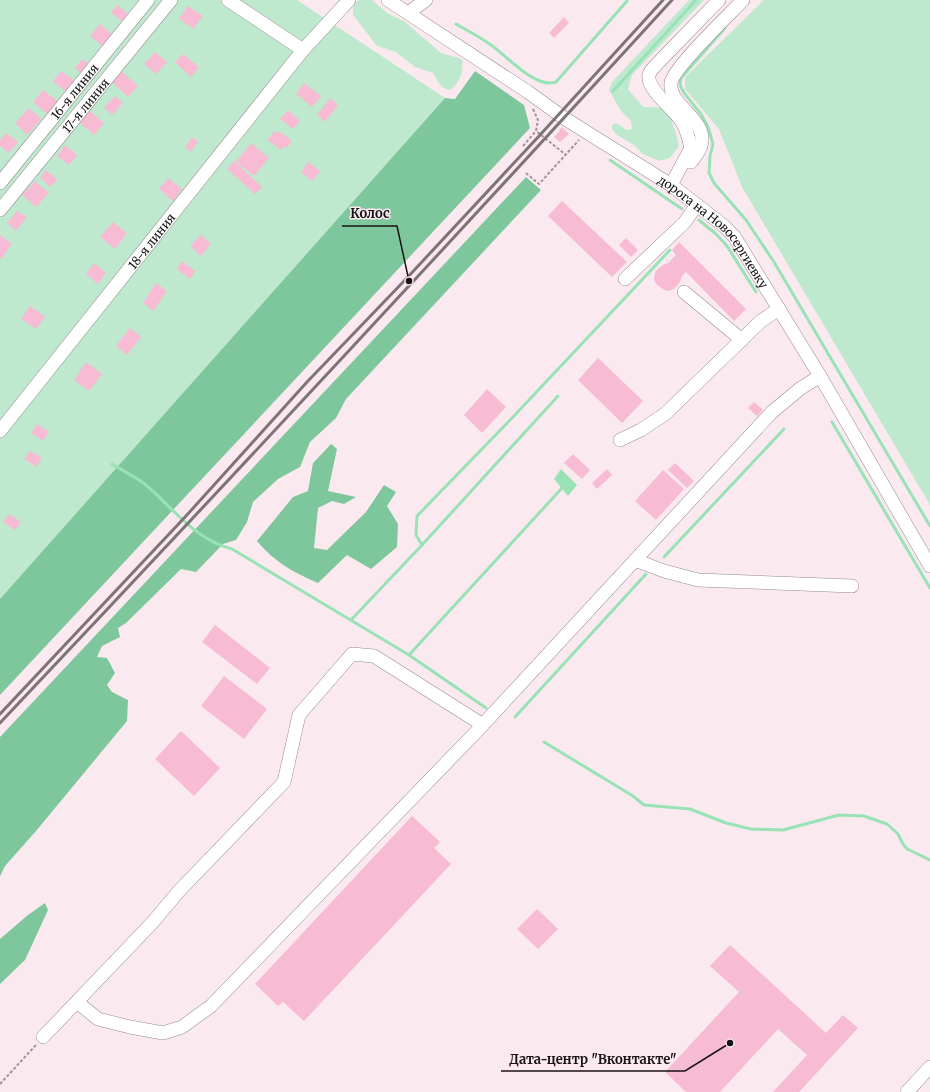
<svg xmlns="http://www.w3.org/2000/svg" width="930" height="1092" viewBox="0 0 930 1092" font-family="Merriweather,serif">
	<style>
		.green { fill: #bee9ce }
		.forest { fill: #7ec69b }
		.water { fill: #99e2b6 }
		.lines { fill: none; stroke-linecap: round; stroke-linejoin: round }
		.stream { stroke: #99e2b6; stroke-width: 3 }
		.building { fill: #f7bbd3 }
		.minor-casing { stroke: #988a8f; stroke-width: 14 }
		.path { stroke: #a09499; stroke-width: 2; stroke-dasharray: 3 2; stroke-linecap: butt }
		.minor { stroke: #fff; stroke-width: 13 }
		.rail { stroke: #7e7478; stroke-width: 3 }
		.labels { text-anchor: middle; dominant-baseline: central; stroke-width: 3; stroke-linejoin: round; paint-order: stroke }
		.street-label { font-size: 12px; fill: #181315; stroke: #faeaf0 }
		.leader { fill: none; stroke: #181315; stroke-width: 1.5 }
		.callout-dot { fill: #181315; stroke: #faeaf0; stroke-width: 1.5 }
		.callout-label { font-size: 13px; text-anchor: middle; font-weight: bold; fill: #181315; stroke: #faeaf0; stroke-width: 3; stroke-linejoin: round; paint-order: stroke }
	</style>
	<rect width="100%" height="100%" fill="#faeaf0"/>
	<g class="green">
		<polygon points="0,0 297,0 445,98 0,599"/>
		<path d="M359 0H372L387 13 405 22 441 53 462 59C464 72 460 82 450 90 440 89 437 80 433 73L415 67 396 52 377 46 353 15V5Z"/>
		<path d="M689 0H704L632 75 628 89 643 107C649 107 659 106 665 110 672 116 677 136 679 146L670 158 659 161 643 154 634 145 617 135 612 129V125L616 123 627 130 632 129 631 121 621 111 609 90 612 82Z"/>
		<polygon points="764,0 930,0 930,505 742,187 719,129 685,89 685,77"/>
	</g>
	<g class="forest">
		<polygon points="475,71 524,105 530,128 0,695 0,599 445,98 455,99"/>
		<polygon points="526,177 541,190 346,399 336,418 310,442 300,467 278,479 253,502 247,522 236,540 223,544 196,572 181,569 126,623 118,628 120,637 102,646 97,657 107,658 115,673 107,685 112,692 128,700 127,721 36,831 5,866 0,876 0,737"/>
		<path d="M331 444 337 449 328 491 356 497 344 504 332 501 318 508 314 548 327 550 366 512 384 485 396 492 387 506 398 524 397 547 371 569 347 555 318 583C291 571 276 563 257 541L293 497 308 491 313 463Z"/>
		<polygon points="45,903 48,910 25,960 0,984 0,939 28,915"/>
	</g>
	<polygon class="water" points="561,469 577,485 568,496 554,479"/>
	<g class="lines">
		<g class="stream">
			<path d="M456 24C468 31 480 37 491 45 507 56 535 89 556 82L627 1"/>
			<polyline points="725,28 681,78 680,85 684,93 701,114 708,127 713,144 710,156 709,173 714,183 746,220 774,262 930,526"/>
			<polyline points="613,91 696,0"/>
			<polyline points="610,160 682,209"/>
			<polyline points="699,220 716,234 727,246 756,292"/>
			<polyline points="832,422 930,588"/>
			<path d="M112 464C123 471 136 477 146 485 175 510 194 539 232 549L409 655 486 708"/>
			<polyline points="422,545 558,396"/>
			<polyline points="664,557 784,429"/>
			<polyline points="351,620 422,545 416,535 417,516 512,418 670,250"/>
			<polyline points="409,655 562,488"/>
			<polyline points="515,717 646,574"/>
			<polyline points="544,742 633,796 644,805 690,809 726,823 751,829 783,830 839,815 864,816 887,824 898,834 903,844 907,849 930,860"/>
		</g>
	</g>
	<g class="building">
		<polygon points="117,5 128,14 122,21 111,13"/>
		<polygon points="188,6 203,16 193,29 179,18"/>
		<polygon points="564,17 569,23 554,38 549,33"/>
		<polygon points="100,24 115,37 105,48 90,36"/>
		<polygon points="155,52 167,62 156,74 144,64"/>
		<polygon points="183,54 199,67 191,77 175,62"/>
		<polygon points="82,59 90,65 82,74 75,68"/>
		<polygon points="61,71 75,81 66,92 53,81"/>
		<polygon points="121,71 138,86 128,97 112,82"/>
		<polygon points="304,83 321,96 312,107 296,94"/>
		<polygon points="43,90 57,101 54,105 57,108 50,111 47,114 33,102"/>
		<polygon points="115,96 123,103 112,115 104,107"/>
		<polygon points="330,98 338,105 325,122 317,115"/>
		<polygon points="29,108 41,119 27,135 15,123"/>
		<polygon points="89,110 104,123 94,135 79,122"/>
		<polygon points="288,110 300,121 293,129 280,119"/>
		<polygon points="562,127 569,134 560,142 554,137 560,131 559,130"/>
		<polygon points="275,131 277,133 279,131 292,141 287,148 285,146 281,150 267,140"/>
		<polygon points="6,133 18,142 9,153 0,146 0,140"/>
		<polygon points="192,137 198,142 191,152 185,147"/>
		<polygon points="251,143 269,158 254,176 236,162"/>
		<polygon points="65,145 77,155 69,165 57,156"/>
		<polygon points="234,161 262,187 255,194 227,169"/>
		<polygon points="308,162 320,171 312,181 301,172"/>
		<polygon points="46,170 57,179 51,187 40,178"/>
		<polygon points="168,178 182,189 173,201 159,189"/>
		<polygon points="35,181 49,193 36,207 22,195"/>
		<polygon points="562,201 627,262 612,277 548,216"/>
		<polygon points="17,211 27,217 16,231 7,223"/>
		<polygon points="113,222 127,233 115,249 100,237"/>
		<polygon points="0,235 12,244 1,259 0,258"/>
		<polygon points="201,235 211,244 201,256 190,246"/>
		<polygon points="626,238 638,250 631,257 619,245"/>
		<polygon points="679,242 746,309 734,321 686,272 682,276 680,282 674,289 669,291 664,290 656,284 654,279 655,273 658,269 663,265 668,263 676,255 672,250"/>
		<polygon points="182,261 195,271 190,279 177,269"/>
		<polygon points="94,263 106,273 98,284 86,274"/>
		<polygon points="156,283 167,291 153,311 143,303"/>
		<polygon points="30,306 45,317 36,329 21,319"/>
		<polygon points="130,328 141,337 127,355 116,346"/>
		<polygon points="598,358 643,401 622,423 578,380"/>
		<polygon points="86,362 102,374 89,391 74,380"/>
		<polygon points="487,389 506,407 482,433 464,415"/>
		<polygon points="754,402 763,410 757,416 748,408"/>
		<polygon points="37,424 49,432 43,441 31,433"/>
		<polygon points="30,451 42,458 36,467 24,459"/>
		<polygon points="573,454 590,470 582,479 564,463"/>
		<polygon points="675,463 694,481 687,488 668,470"/>
		<polygon points="607,469 612,475 597,489 592,483"/>
		<polygon points="663,470 684,489 656,520 635,501"/>
		<polygon points="9,514 21,522 15,530 3,522"/>
		<polygon points="215,625 270,668 257,684 202,642"/>
		<polygon points="224,676 267,709 244,739 201,706"/>
		<polygon points="181,731 220,768 194,796 155,759"/>
		<polygon points="412,816 440,842 434,848 451,864 304,1021 283,1002 278,1006 255,984"/>
		<polygon points="537,909 558,929 538,949 517,929"/>
		<polygon points="730,945 826,1033 843,1015 858,1028 799,1092 773,1092 807,1055 778,1029 720,1092 686,1092 665,1072 739,992 710,966"/>
	</g>
	<g class="lines">
		<defs>
			<g id="minor">
				<polyline points="228,0 303,50 349,0"/>
				<path id="s1" d="M388 0 528 92 564 118 671 185 724 226 734 236 820 376 930 566"/>
				<polyline points="408,13 426,0"/>
				<path d="M691 162C694 158 700 151 701 146 709 119 668 106 671 83 673 68 730 14 743 0"/>
				<path id="s2" d="M0 183 148 0"/>
				<path d="M671 185 691 148C689 139 687 130 682 122 675 110 646 89 649 75 650 71 653 68 656 65L719 0"/>
				<path id="s3" d="M0 210 171 0"/>
				<polyline points="625,279 684,223 697,205"/>
				<polyline points="684,292 742,340"/>
				<path id="s4" d="M0 431 303 50"/>
				<polyline points="620,440 641,430 665,414 761,321 779,309"/>
				<polyline points="635,560 664,571 698,580 852,586"/>
				<polyline points="77,1002 98,1019 130,1027 163,1033 182,1027 211,1006 477,731 772,412 801,388 820,376"/>
				<polyline points="43,1037 152,923 179,891 284,782 299,715 352,654 374,656 483,725"/>
				<polyline points="907,1092 930,1067"/>
			</g>
		</defs>
		<use href="#minor" class="minor-casing"/>
		<g class="path">
			<polyline points="533,109 538,120 536,131 566,155"/>
			<polyline points="523,146 536,131"/>
			<polyline points="526,173 539,184 579,140"/>
			<polyline points="0,1084 36,1045"/>
		</g>
		<use href="#minor" class="minor"/>
		<g class="rail">
			<polyline points="0,714 186,516 307,382 406,279 540,135 663,0"/>
			<path d="M0 723C226 484 450 243 672 0"/>
		</g>
	</g>
	<g class="labels">
		<g class="street-label">
			<text stroke="none"><textPath href="#s2" startOffset="118">16-я линия</textPath></text>
			<text stroke="none"><textPath href="#s3" startOffset="135">17-я линия</textPath></text>
			<text stroke="none"><textPath href="#s1" startOffset="402">дорога на Новосергиевку</textPath></text>
			<text stroke="none"><textPath href="#s4" startOffset="243">18-я линия</textPath></text>
		</g>
	</g>
	<path class="leader" d="M409 281L397 226H342M730 1043L685 1071H501"/>
	<g class="callout-dot">
		<circle cx="409" cy="281" r="4"/>
		<circle cx="730" cy="1043" r="4"/>
	</g>
	<g class="callout-label">
		<text x="370" y="218">Колос</text>
		<text x="593" y="1064">Дата-центр "Вконтакте"</text>
	</g>
</svg>
